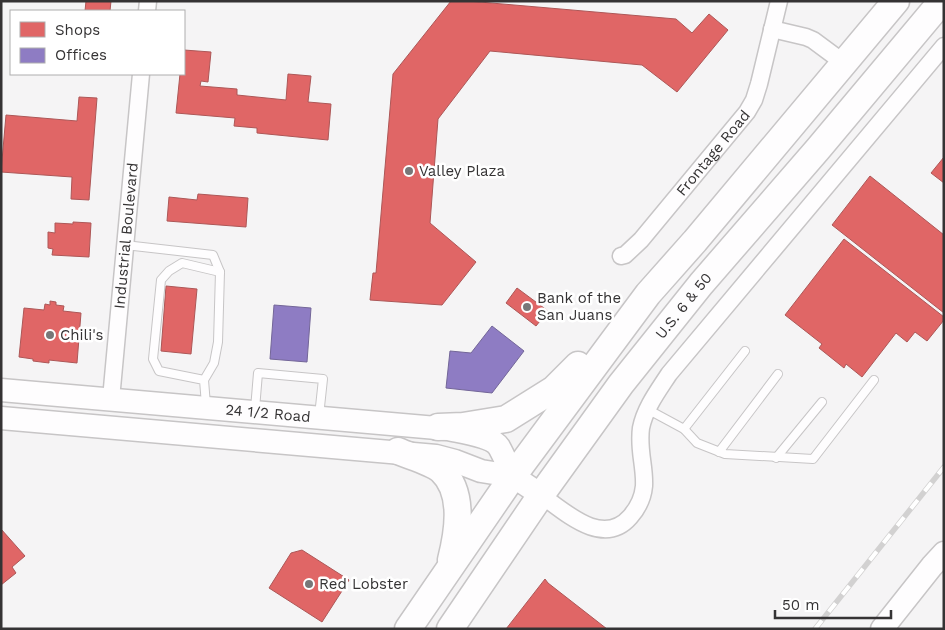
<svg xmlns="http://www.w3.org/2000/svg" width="945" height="630" viewBox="0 0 945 630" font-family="'Work Sans',sans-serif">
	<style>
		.shops { fill: #e06666; stroke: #ad5757 }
		.offices { fill: #8e7cc3; stroke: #736698 }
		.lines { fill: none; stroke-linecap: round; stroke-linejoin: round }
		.service-casing { stroke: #c7c5c6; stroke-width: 10 }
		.minor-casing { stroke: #c7c5c6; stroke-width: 19 }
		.secondary-casing { stroke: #c7c5c6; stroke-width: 25 }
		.trunk-casing { stroke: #c7c5c6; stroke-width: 29 }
		.service { stroke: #fefdfe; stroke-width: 8 }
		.minor { stroke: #fefdfe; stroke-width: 16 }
		.secondary { stroke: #fefdfe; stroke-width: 22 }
		.trunk { stroke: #fefdfe; stroke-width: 26 }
		.rail-casing { stroke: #d2d1d1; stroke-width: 5.5 }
		.rail { stroke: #fff; stroke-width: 4; stroke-dasharray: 11; stroke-linecap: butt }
		.poi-dot { fill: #787778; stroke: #fff; stroke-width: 2 }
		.labels { text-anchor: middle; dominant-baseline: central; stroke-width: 5; stroke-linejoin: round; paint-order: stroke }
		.street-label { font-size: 15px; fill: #353334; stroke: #fff }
		.poi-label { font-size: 15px; fill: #353334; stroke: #fff; text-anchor: start }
	</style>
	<rect width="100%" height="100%" fill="#f5f4f5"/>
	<g class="shops">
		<polygon points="86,1 111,1 110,11 85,11"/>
		<polygon points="451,1 468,1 676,19 692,33 709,14 728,30 677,92 642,65 490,51 438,119 430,223 476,262 442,305 370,300 373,273 376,273 393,74"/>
		<polygon points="184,50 211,52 208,82 201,81 200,86 237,89 237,95 286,100 288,74 311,76 308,102 331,104 328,140 257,133 257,128 234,126 235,118 176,113 180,74 184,74"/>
		<polygon points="79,97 97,98 89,200 71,199 72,177 1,172 6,115 77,121"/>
		<polygon points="944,157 944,183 931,173"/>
		<polygon points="870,176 944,235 944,313 832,225"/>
		<polygon points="198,194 248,198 246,227 167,221 169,197 197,200"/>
		<polygon points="73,222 91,223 89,257 52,255 53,249 48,248 48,232 55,233 55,223 73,224"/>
		<polygon points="844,239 944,317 944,320 927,341 915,332 907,342 896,333 862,377 846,364 844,368 819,348 822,344 785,315"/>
		<polygon points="166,286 197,289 191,354 161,351"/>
		<polygon points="517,288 548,311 536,326 506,303"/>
		<polygon points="50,301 56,302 56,305 64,306 63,311 81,313 77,363 49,360 49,363 33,361 33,359 19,357 24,308 44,310 45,304 50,305"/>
		<polygon points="1,529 25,556 12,567 16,573 1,585"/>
		<polygon points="302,550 349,580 322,622 269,588 291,553"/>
		<polygon points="545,579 548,583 607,629 506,629"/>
	</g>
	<g class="offices">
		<polygon points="274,305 311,308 307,362 270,359"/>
		<polygon points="492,326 524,351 492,393 446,388 450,351 471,353"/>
	</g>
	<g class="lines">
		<defs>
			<g id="service">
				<polyline points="125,245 213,255 220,272"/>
				<polyline points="204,380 159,371 153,359 161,280 169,271 182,263 220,272 218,342 214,363 204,380 206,405"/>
				<polyline points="255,409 258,373 323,379 319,416"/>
				<polyline points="647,409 684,429 745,351"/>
				<polyline points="684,429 697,443 725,454 813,459 874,380"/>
				<polyline points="719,452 778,374"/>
				<polyline points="776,458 822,402"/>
			</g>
			<g id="minor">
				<polyline points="147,11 148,1"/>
				<polyline points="772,29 806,37 813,40 844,63"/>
				<path id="s1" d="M621 256 625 255 641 240 747 112 754 100 759 84 779 1"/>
				<path id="s2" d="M111 399 141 74"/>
				<path d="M541 495C565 512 603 548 630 517 638 508 643 497 644 486 645 466 638 450 641 428 645 408 658 391 669 374L944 46"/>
			</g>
			<g id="secondary">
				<path id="s3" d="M1 390 448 429C461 432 492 436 499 447 504 456 508 466 513 476"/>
				<polyline points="1,418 436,456 455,461 481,471 513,476 541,495"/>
				<polyline points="882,629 932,566 944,553"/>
			</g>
			<g id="trunk">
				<polyline points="438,427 463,426 506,419 554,389 578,365"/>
				<path d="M398 451C409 456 431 462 441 470 465 492 458 532 451 560"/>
				<polyline points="408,629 513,476 648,294 695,241 896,1"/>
				<path id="s4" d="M450 629 541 495 621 384 701 284 818 149 942 1"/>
			</g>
		</defs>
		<use href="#service" class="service-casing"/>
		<use href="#minor" class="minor-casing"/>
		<use href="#secondary" class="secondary-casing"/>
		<use href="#trunk" class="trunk-casing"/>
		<use href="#service" class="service"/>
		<use href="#minor" class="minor"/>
		<use href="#secondary" class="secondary"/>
		<use href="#trunk" class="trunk"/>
		<defs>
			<polyline id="rail" points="815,629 944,467"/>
		</defs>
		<use href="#rail" class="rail-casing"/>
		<use href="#rail" class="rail"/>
	</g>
	<g class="poi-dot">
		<circle cx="409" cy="171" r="5"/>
		<circle cx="527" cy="307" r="5"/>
		<circle cx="50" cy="335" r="5"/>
		<circle cx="309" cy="584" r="5"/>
	</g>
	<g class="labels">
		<g class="street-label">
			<text stroke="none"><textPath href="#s1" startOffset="139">Frontage Road</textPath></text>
			<text stroke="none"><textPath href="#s2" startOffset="164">Industrial Boulevard</textPath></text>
			<text stroke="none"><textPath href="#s4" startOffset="399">U.S. 6 &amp; 50</textPath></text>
			<text stroke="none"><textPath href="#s3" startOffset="268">24 1/2 Road</textPath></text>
		</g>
		<g class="poi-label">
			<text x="419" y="171">Valley Plaza</text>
			<text x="537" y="298">Bank of the<tspan x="537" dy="17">San Juans</tspan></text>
			<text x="60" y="335">Chili's</text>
			<text x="319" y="584">Red Lobster</text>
		</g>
	</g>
	<rect width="945" height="630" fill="none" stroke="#353334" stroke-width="5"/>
	<rect x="10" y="10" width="175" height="65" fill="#ffffff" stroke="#aeadae"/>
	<rect x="20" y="22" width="25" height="15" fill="#e06666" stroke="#aeadae"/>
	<text x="55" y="35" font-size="15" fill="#353334">Shops</text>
	<rect x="20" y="48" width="25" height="15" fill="#8e7cc3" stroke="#aeadae"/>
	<text x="55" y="60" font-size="15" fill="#353334">Offices</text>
	<path d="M775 610v8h116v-8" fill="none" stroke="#353334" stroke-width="2.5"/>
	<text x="782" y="610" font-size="15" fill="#353334" stroke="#ffffff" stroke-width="4" paint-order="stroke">50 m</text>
</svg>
